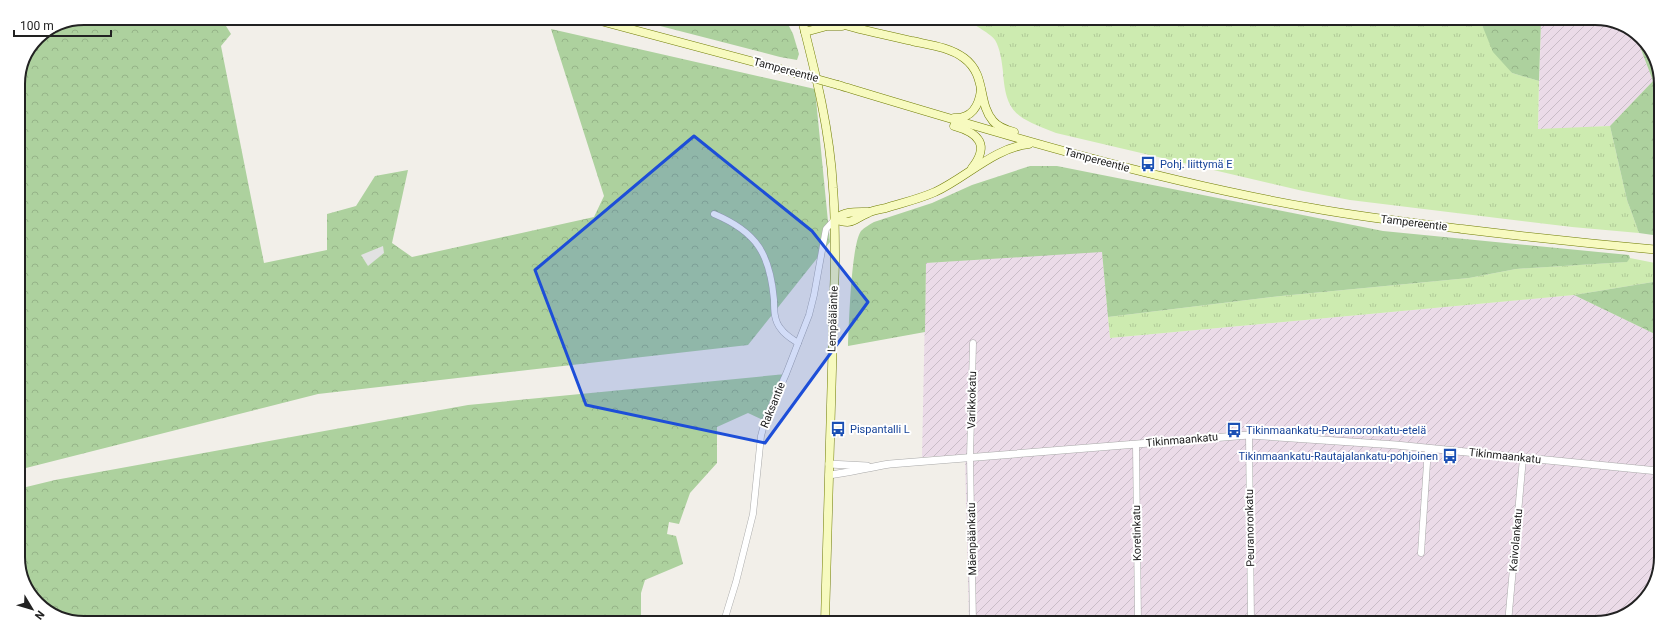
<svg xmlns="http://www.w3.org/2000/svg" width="1679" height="641" viewBox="0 0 1679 641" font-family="Roboto,sans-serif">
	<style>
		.industrial { fill: url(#industrial-furrows) }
		.grass { fill: url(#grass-tufts) }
		.forest { fill: url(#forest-crowns) }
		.parking { fill: #e2e2e2 }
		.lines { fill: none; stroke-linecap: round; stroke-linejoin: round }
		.minor-casing { stroke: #a9a9a9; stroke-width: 7 }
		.tertiary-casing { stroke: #a9a9a9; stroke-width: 8 }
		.secondary-casing { stroke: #707d05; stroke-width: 9 }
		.minor { stroke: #fff; stroke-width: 6 }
		.tertiary { stroke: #fff; stroke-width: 7 }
		.secondary { stroke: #f7fabf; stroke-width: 8 }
		.secondary-bridge-casing { stroke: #707d05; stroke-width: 9; stroke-linecap: butt }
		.secondary-bridge { stroke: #f7fabf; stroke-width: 8 }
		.marked { fill: #1d4ed8; fill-opacity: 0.2; stroke: #1d4ed8; stroke-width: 3; stroke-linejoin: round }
		.labels { text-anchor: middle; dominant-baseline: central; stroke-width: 4; stroke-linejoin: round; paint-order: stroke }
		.street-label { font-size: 11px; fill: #222; stroke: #fff }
		.transit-label { font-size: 11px; fill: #164399; stroke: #fff; text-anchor: start }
		.rim { fill: none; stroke: #222; stroke-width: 2 }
	</style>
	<defs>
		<pattern id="industrial-furrows" width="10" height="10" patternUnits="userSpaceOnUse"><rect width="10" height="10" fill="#ebdbe8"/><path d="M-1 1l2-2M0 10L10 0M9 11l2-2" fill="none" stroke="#c9bcc7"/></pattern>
		<pattern id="grass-tufts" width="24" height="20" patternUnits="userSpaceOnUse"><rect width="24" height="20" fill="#cdebb0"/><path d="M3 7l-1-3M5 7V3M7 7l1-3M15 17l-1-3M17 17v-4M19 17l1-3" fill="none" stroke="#b0c997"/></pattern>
		<pattern id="forest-crowns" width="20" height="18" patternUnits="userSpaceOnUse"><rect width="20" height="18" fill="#add19e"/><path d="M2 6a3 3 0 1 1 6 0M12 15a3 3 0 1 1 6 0" fill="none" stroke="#95b388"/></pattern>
	</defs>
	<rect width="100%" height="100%" fill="#f2efe9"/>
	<g class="industrial">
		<polygon points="1541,21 1616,22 1636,36 1653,81 1610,126 1538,130"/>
		<polygon points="1102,251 1110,338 1574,295 1659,336 1657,578 1635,609 1595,623 969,622 965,455 922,457 926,263"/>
	</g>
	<g class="grass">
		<path d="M968 20 1479 21 1512 73 1539 81 1538 129 1610 126 1627 200 1639 233 1572 227 1350 200 1303 191 1056 133C1018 117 1006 116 1003 72 1002 62 1000 48 995 40 991 34 974 25 968 20Z"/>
		<polygon points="1630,258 1660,264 1659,281 1574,295 1110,338 1108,317 1281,296 1469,278 1516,269 1626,262"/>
	</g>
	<g class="forest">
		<polygon points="84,18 221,18 231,34 221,46 264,263 327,250 327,214 356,206 375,176 408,170 392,243 412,257 594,217 604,196 551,29 815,89 830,242 748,345 318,394 18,470 18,80 38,37"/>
		<polygon points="633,19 786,20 793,34 799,54 797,60 780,57"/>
		<polygon points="1479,21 1541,21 1539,81 1512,73 1493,52 1482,25"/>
		<polygon points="1636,36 1647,44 1661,80 1660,236 1639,233 1627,200 1610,126 1653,81"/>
		<path d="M1030 166H1057L1383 231 1629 255 1630 258 1627 262 1516 269 1469 278 1281 296 1108 317 1102 252 926 263 925 332 848 346C849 325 851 245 861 231 865 227 869 225 874 222L932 203 972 185Z"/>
		<polygon points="1659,281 1659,336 1574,295"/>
		<polygon points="786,374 765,421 748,413 717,427 717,463 690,493 679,524 669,522 667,534 676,536 683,564 645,580 641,593 641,619 639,621 63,619 32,597 18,561 18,489 55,480 468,405"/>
	</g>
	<polygon class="parking" points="383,246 384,253 368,266 361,255"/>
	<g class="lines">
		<defs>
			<g id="minor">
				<path d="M714 214C757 232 770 254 774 300 774 310 774 321 781 329 785 335 792 339 798 343"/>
				<polyline points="973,343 970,457 973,622"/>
				<polyline points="1249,435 1251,622"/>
				<polyline points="1136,444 1138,622"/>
				<polyline points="1421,553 1428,448"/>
				<polyline points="724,621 736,582 753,514 761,436 765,421 786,374 809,315 814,295 825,234 826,229 835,219"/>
				<polyline points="1508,623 1523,458"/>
			</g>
			<g id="tertiary">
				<polyline points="829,464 867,466"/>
				<path d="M829 475C849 473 869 467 890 464L1249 435 1396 445 1658 471"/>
			</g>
			<g id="secondary">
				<polyline points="593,19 795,73"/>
				<path d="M802 20C816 75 830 131 833 188 835 212 835 237 835 261L825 621"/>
				<path d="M830 20C856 30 885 34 912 41 930 45 949 47 964 58 987 75 977 102 993 121 998 127 1006 130 1014 132"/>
				<polyline points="805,32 827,26 842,26"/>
				<path d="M838 85C994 132 1151 180 1312 208 1361 217 1412 223 1462 229 1528 237 1594 244 1660 250"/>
				<path d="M954 118C971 119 979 106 981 90"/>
				<path d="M954 126C979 133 990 145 972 168"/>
				<path d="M835 219C853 226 853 219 868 213 873 210 880 209 886 208 902 203 919 199 935 192 967 177 994 148 1029 144"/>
				<path d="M835 219C846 211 855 212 868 212"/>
			</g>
		</defs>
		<use href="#minor" class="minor-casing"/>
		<use href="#tertiary" class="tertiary-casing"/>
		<use href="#secondary" class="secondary-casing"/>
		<use href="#minor" class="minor"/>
		<use href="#tertiary" class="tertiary"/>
		<use href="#secondary" class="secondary"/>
		<defs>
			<polyline id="secondary-bridge" points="795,73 838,85"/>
		</defs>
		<use href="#secondary-bridge" class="secondary-bridge-casing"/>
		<use href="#secondary-bridge" class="secondary-bridge"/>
	</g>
	<path class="marked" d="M694 136 812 231 868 302 765 443 586 405 535 270Z"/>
	<defs>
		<symbol id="bus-bare" viewBox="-9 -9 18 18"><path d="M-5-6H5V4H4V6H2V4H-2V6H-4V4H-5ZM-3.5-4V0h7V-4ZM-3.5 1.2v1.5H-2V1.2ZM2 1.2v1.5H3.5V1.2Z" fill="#1a4fb4" stroke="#fff" stroke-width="2.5" paint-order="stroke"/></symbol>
	</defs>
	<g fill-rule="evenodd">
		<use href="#bus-bare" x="1137" y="153" width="22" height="22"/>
		<use href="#bus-bare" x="827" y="418" width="22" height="22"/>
		<use href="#bus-bare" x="1223" y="419" width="22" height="22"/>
		<use href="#bus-bare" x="1439" y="445" width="22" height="22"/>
	</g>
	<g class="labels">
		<g class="street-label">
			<text transform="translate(786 70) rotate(15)">Tampereentie</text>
			<text transform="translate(1097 160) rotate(15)">Tampereentie</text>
			<text transform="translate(1414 223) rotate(7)">Tampereentie</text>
			<text transform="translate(833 319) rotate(-88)">Lempääläntie</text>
			<text transform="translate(972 400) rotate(-89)">Varikkokatu</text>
			<text transform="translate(773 405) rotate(-68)">Raksantie</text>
			<text transform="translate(1182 440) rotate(-5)">Tikinmaankatu</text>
			<text transform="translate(1505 456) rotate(6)">Tikinmaankatu</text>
			<text transform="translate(1250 528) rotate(-91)">Peuranoronkatu</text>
			<text transform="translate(1137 533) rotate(-91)">Koretinkatu</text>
			<text transform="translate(972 539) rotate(-91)">Mäenpäänkatu</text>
			<text transform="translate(1516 540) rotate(-85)">Kaivolankatu</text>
		</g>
		<g class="transit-label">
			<text x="1160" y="164">Pohj. liittymä E</text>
			<text x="850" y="429">Pispantalli L</text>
			<text x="1246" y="430">Tikinmaankatu-Peuranoronkatu-etelä</text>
			<text x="1438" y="456" text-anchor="end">Tikinmaankatu-Rautajalankatu-pohjoinen</text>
		</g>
	</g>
	<path d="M0 0H1679V641H0ZM84 25H1595A59 59 0 0 1 1654 84V557A59 59 0 0 1 1595 616H84A59 59 0 0 1 25 557V84A59 59 0 0 1 84 25Z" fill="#fff" fill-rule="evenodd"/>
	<path class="rim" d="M84 25H1595A59 59 0 0 1 1654 84V557A59 59 0 0 1 1595 616H84A59 59 0 0 1 25 557V84A59 59 0 0 1 84 25Z"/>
	<g transform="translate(32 609) rotate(128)" stroke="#ffffff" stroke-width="3" paint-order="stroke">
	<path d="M0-3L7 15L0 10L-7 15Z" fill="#222222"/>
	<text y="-6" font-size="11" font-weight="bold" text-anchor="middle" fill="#222222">N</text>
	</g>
	<path d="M14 30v6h97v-6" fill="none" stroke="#222222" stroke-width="2"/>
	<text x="20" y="30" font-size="12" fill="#222222" stroke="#ffffff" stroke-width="3" paint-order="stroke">100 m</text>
</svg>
